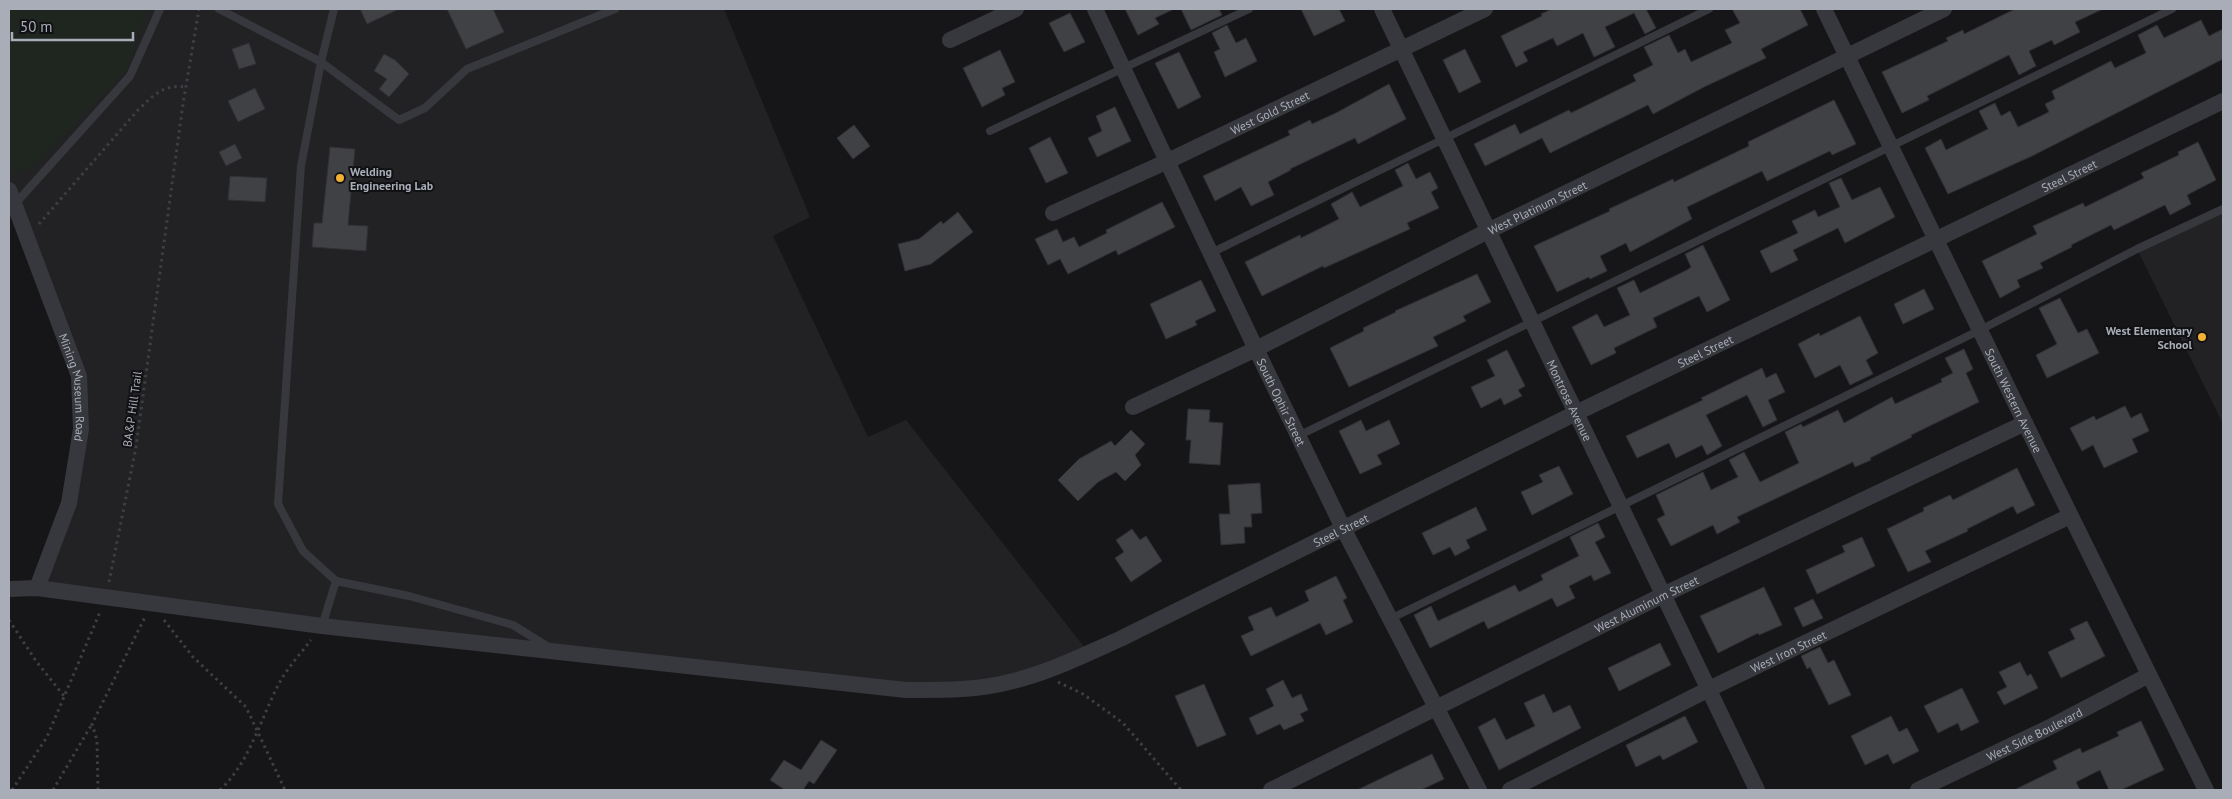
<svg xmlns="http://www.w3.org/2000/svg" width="2232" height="799" viewBox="0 0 2232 799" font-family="'PT Sans',sans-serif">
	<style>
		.built { fill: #222225 }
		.green { fill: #1e261f }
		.building { fill: #404145; stroke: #303034 }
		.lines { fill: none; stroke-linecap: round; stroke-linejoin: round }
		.path { stroke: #3d3f44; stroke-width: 3; stroke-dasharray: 2.5 4; stroke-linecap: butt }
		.service { stroke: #37383d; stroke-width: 8 }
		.minor { stroke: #37383d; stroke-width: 16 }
		.poi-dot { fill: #f2b134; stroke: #111113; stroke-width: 2 }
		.labels { text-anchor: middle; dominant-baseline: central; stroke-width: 4; stroke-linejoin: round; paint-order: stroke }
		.street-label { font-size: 12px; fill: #a8adb8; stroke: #111113 }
		.poi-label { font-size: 12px; font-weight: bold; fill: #a8adb8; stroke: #111113; text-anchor: start }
	</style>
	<rect width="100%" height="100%" fill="#161618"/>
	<g class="built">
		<polygon points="9,9 724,9 810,217 773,236 868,437 906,420 1089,653 953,690 37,588 69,503 79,376 9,190"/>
		<polygon points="2223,207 2223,424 2137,249"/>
	</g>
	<polygon class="green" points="9,9 147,9 127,70 35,166 13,173 9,161"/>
	<g class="building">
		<polygon points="360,9 399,9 367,24"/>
		<polygon points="447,9 493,9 504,32 466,49"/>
		<polygon points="1125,9 1174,9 1155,18 1159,24 1138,35"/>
		<polygon points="1181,9 1219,9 1222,15 1191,30"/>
		<polygon points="1301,9 1339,9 1345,21 1314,36"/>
		<polygon points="1552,9 1646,9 1656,28 1645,34 1634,13 1605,27 1615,47 1594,57 1583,33 1557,46 1553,38 1523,52 1528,61 1516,67 1501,36 1542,16 1541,14"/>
		<polygon points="1732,9 1800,9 1808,25 1761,49 1766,58 1704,87 1653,114 1648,105 1550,153 1542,138 1485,166 1474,144 1515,124 1520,134 1569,110 1571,113 1636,81 1633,75 1653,65 1644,47 1669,35 1678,53 1685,49 1691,62 1732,43 1725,30 1740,23"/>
		<polygon points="2015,9 2103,9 2075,22 2080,32 2054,45 2052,40 2029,51 2036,66 2019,75 2009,55 1927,96 1929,100 1902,113 1882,72 1948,41 1946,38 1963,30 1964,34"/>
		<polygon points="1070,13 1085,42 1064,52 1049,23"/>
		<polygon points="2201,20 2209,36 2223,29 2223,59 2032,156 1948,194 1925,148 1941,139 1946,150 1988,129 1979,111 1995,103 2001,116 2010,111 2018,127 2049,112 2045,104 2055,99 2052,91 2111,61 2115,68 2146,53 2138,35 2157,25 2164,38"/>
		<polygon points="1227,25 1236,43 1246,38 1257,61 1225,77 1214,52 1220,49 1212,33"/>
		<polygon points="249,43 256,64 239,69 232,49"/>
		<polygon points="1465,49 1481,82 1459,93 1443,60"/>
		<polygon points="1000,50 1015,82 1002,88 1005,95 982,107 963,68"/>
		<polygon points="1179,52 1201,97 1178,109 1155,63"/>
		<polygon points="384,54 395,60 409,74 389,97 379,89 387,79 374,71"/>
		<polygon points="1389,84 1406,119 1358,144 1355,138 1290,169 1291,170 1268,182 1274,195 1251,206 1241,187 1215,201 1203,176 1290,135 1288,131 1310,120 1312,124 1336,113"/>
		<polygon points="255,88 265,109 238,122 228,101"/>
		<polygon points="1834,100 1856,144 1832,155 1830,151 1767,181 1762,171 1687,207 1692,219 1630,252 1626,243 1600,256 1607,271 1590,279 1589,277 1557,292 1534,246 1610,211 1609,209 1673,179 1674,182 1749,146 1748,142"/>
		<polygon points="1115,107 1131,141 1097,157 1088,138 1102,131 1096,116"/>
		<polygon points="854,125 870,146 853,159 837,138"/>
		<polygon points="1050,137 1068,173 1046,183 1029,148"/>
		<polygon points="2198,142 2216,180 2187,195 2191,204 2170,215 2165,205 2114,230 2111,225 2071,245 2072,247 2040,263 2043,268 2017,280 2020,287 2000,298 1982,261 2037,234 2033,226 2083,203 2085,207 2144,178 2141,173 2179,155 2178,152"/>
		<polygon points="235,144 242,158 226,166 219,152"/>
		<polygon points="330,147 355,149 348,225 368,226 366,251 312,247 314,223 322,223"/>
		<polygon points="1408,163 1416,179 1430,172 1438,188 1431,192 1439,208 1407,223 1410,229 1324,268 1323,266 1262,296 1245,262 1300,235 1301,238 1339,219 1331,204 1352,192 1360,207 1403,186 1395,170"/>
		<polygon points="230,176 267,178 265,202 228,200"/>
		<polygon points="1841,178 1852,200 1880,187 1895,217 1845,243 1838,228 1793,250 1798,260 1771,273 1760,251 1798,233 1792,221 1815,210 1818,217 1840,207 1829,183"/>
		<polygon points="1162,202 1175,227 1118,255 1116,250 1068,274 1060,259 1048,265 1035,239 1057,229 1063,242 1074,237 1079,247 1107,233 1106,230"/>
		<polygon points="958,212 973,232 931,264 905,271 898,244 919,239 941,221 943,224"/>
		<polygon points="1703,245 1730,300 1707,312 1699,296 1653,318 1657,327 1614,348 1616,353 1591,365 1572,327 1597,314 1604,327 1630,315 1617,288 1634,280 1640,293 1687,270 1691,267 1685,254"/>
		<polygon points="1477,274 1491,302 1463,316 1466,321 1433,337 1438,346 1349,387 1330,348 1364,331 1363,328 1396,312 1395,311"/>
		<polygon points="1201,280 1216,311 1195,321 1197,325 1166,339 1150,304"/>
		<polygon points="1924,289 1934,309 1903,324 1894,304"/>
		<polygon points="2060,298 2078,333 2087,329 2099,353 2047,378 2036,355 2057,344 2039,308"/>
		<polygon points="1860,316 1878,353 1866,360 1873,374 1850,385 1840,365 1815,378 1798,344 1819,333 1820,336"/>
		<polygon points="1964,349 1973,369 1966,373 1979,402 1911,435 1912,437 1870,458 1871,460 1855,467 1853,462 1737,517 1740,522 1717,534 1713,525 1671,546 1657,519 1665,515 1656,495 1703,472 1711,490 1738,477 1729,460 1744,452 1760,482 1799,463 1785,432 1801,424 1803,427 1838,410 1844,423 1892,397 1895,404 1942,382 1941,379 1953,373 1945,358"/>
		<polygon points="1507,350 1525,386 1518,390 1522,396 1504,405 1501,398 1481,408 1471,387 1495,376 1487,360"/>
		<polygon points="1762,368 1766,378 1776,373 1785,392 1768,400 1777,420 1763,427 1747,395 1706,415 1722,446 1707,455 1702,445 1676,458 1669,443 1637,458 1626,436 1703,400 1701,398"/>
		<polygon points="2125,406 2131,418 2141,413 2149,431 2132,439 2138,452 2104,468 2093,445 2082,451 2070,428 2094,416 2096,420"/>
		<polygon points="1188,409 1210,410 1209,422 1223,423 1220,465 1189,463 1191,440 1186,440"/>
		<polygon points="1361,420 1366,431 1389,420 1400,444 1377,455 1382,464 1360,474 1339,431"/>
		<polygon points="1131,430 1145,444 1135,455 1141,465 1125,481 1116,472 1098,482 1078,501 1058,480 1079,459 1111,441 1115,446"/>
		<polygon points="1559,466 1573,494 1532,515 1521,492 1543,482 1539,475"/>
		<polygon points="2017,468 2035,505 2017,514 2013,506 1967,529 1968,531 1925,551 1931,562 1908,572 1887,529 1924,511 1923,508 1950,495 1953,500"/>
		<polygon points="1260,483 1262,513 1251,514 1252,527 1244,527 1245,543 1221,545 1219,514 1230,514 1228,485"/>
		<polygon points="1476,507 1487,530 1466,540 1470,548 1455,556 1450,547 1433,555 1422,533"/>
		<polygon points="1598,523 1605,537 1595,542 1611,573 1594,581 1591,575 1569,586 1575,598 1557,607 1552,598 1488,629 1484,621 1430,648 1414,615 1431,606 1438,621 1515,585 1519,592 1543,580 1541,575 1579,556 1570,537"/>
		<polygon points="1132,529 1140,540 1146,536 1162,561 1131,582 1115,558 1124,552 1116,540"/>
		<polygon points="1862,537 1875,566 1817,594 1806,570 1845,552 1842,546"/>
		<polygon points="1336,576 1347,598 1343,600 1353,622 1326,635 1320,623 1251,656 1241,636 1254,630 1248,617 1271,607 1276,617 1309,601 1305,591"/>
		<polygon points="1764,587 1782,625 1759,635 1758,633 1718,653 1700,616"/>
		<polygon points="1813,599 1823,618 1803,627 1794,608"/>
		<polygon points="2087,621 2105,656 2061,678 2048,652 2075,639 2070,629"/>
		<polygon points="1660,643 1671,665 1619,691 1608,668"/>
		<polygon points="1820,647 1828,663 1834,660 1851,695 1829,705 1810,667 1807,669 1801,656"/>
		<polygon points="2020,662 2027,676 2031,674 2038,688 2004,705 1997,692 2007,687 1999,672"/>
		<polygon points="1283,680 1292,698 1301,694 1308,710 1300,714 1304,721 1284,730 1280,724 1257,735 1249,718 1274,706 1266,689"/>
		<polygon points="1204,684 1226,735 1197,747 1175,696"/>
		<polygon points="1962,688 1979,722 1961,731 1958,723 1938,733 1924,706"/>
		<polygon points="1544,694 1553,713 1570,705 1581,728 1499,770 1478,727 1495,718 1506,740 1535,726 1524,703"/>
		<polygon points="1685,716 1698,742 1663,760 1660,755 1636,767 1626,745"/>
		<polygon points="1891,716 1899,732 1907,728 1919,751 1893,764 1888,754 1865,765 1851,736"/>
		<polygon points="2141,721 2164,770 2121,790 2109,790 2100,770 2076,782 2080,790 2014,790 2057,769 2053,761 2080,748 2082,753 2119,736 2117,732"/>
		<polygon points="821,740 837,750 814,784 809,781 803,790 785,790 770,780 784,760 801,770"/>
		<polygon points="1432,754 1444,779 1421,790 1357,790"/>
	</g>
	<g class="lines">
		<g class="path">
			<path d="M39 224 138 110C154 95 163 84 186 87"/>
			<polyline points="109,582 136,447 183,104 199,9"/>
			<polyline points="9,620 36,661 64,696"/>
			<polyline points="164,620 193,657 246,707 285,790"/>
			<polyline points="1058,682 1083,694 1123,723 1181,790"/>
			<polyline points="12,790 47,737 100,612"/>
			<polyline points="53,790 92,724"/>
			<polyline points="98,790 97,740 92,724 145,617"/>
			<path d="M220 790C251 761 261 716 281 680 289 666 301 653 311 640"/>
		</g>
		<g class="service">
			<polyline points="219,9 321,62 301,166 278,504 303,551 336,581 322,626"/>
			<polyline points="334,9 321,62 399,120 425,108 467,69 615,9"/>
			<polyline points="990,131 1249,9"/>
			<polyline points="15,204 130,76 160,9"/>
			<polyline points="1211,253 1709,9"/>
			<polyline points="1298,436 2172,9"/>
			<polyline points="336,581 409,596 513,625 547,646"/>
			<polyline points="1390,619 1980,330 2137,249 2223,209"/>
		</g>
		<g class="minor">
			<path id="s1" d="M1095 9 1256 349 1343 528 1479 790"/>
			<path id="s2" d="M1382 9 1757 790"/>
			<path id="s3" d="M1824 9 2025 423 2206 790"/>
			<polyline points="950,40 1016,9"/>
			<path id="s4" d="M9 190 79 376 81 429 69 503 37 588"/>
			<path id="s5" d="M1053 213 1168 161 1485 9"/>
			<path id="s6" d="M1133 407 1256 349 1488 231 1944 9"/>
			<path id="s7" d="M9 589 37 588 322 626 906 690C940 690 975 691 1009 682 1048 673 1084 655 1120 639L1576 413 2223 101"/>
			<path id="s8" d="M1271 790 1663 595 2025 423"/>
			<path id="s9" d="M1510 790 1709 689 2070 516"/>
			<path id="s10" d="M1918 790 2046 729 2149 675"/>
		</g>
	</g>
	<g class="poi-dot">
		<circle cx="340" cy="178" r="5"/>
		<circle cx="2202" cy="337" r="5"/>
	</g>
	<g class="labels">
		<g class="street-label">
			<text stroke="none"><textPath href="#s5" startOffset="239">West Gold Street</textPath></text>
			<text stroke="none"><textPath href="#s7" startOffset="2182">Steel Street</textPath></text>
			<text stroke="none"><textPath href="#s6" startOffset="451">West Platinum Street</textPath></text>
			<text stroke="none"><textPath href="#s7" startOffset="1778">Steel Street</textPath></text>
			<text stroke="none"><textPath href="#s4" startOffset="209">Mining Museum Road</textPath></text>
			<text stroke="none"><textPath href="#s2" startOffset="434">Montrose Avenue</textPath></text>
			<text stroke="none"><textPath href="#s3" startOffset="435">South Western Avenue</textPath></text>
			<text stroke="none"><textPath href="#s1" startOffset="435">South Ophir Street</textPath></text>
			<text transform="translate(132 409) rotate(-82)">BA&amp;P Hill Trail</text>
			<text stroke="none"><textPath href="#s7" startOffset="1372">Steel Street</textPath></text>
			<text stroke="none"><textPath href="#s8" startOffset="419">West Aluminum Street</textPath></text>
			<text stroke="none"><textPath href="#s9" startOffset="311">West Iron Street</textPath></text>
			<text stroke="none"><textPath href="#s10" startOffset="129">West Side Boulevard</textPath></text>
		</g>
		<g class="poi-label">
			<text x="350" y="171">Welding<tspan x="350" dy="14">Engineering Lab</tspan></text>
			<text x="2192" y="330" text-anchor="end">West Elementary<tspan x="2192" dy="14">School</tspan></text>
		</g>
	</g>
	<rect width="2232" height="799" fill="none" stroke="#a8adb8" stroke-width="20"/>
	<path d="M12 32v8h121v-8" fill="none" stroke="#a8adb8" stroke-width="2.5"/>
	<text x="20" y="32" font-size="15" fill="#a8adb8" stroke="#111113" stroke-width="4" paint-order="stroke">50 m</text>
</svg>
